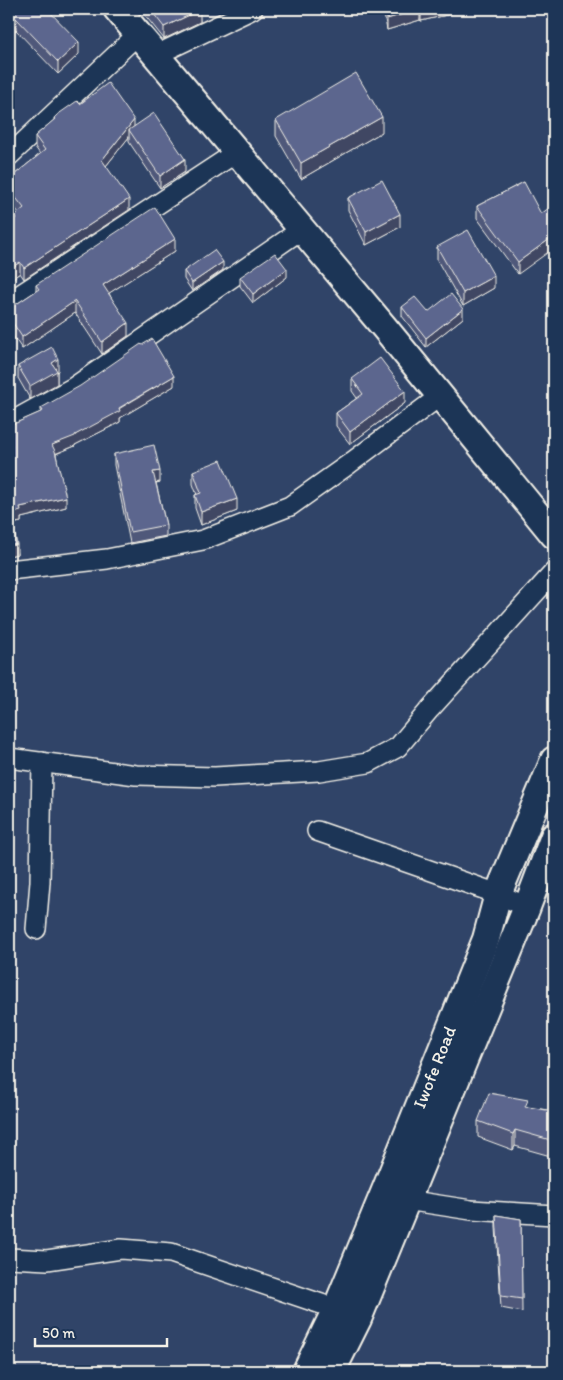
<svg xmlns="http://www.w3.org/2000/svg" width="563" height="1380" viewBox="0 0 563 1380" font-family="Itim,sans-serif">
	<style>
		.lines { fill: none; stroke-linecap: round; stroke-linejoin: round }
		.street-casing { stroke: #f4f1e8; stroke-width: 22 }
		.secondary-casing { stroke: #f4f1e8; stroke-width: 30 }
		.street { stroke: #1d3557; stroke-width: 19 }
		.secondary { stroke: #1d3557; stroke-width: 26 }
		.wall { fill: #4f587a; stroke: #f4f1e8 }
		.shaded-wall { fill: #404763; stroke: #f4f1e8 }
		.building { fill: #5c668e; stroke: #f4f1e8 }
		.labels { text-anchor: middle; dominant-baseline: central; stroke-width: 5; stroke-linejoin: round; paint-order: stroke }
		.street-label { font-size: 18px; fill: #f4f1e8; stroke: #1d3557 }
	</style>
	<rect width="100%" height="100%" fill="#304468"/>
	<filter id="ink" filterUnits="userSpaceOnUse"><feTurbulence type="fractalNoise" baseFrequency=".02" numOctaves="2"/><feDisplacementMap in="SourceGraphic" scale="10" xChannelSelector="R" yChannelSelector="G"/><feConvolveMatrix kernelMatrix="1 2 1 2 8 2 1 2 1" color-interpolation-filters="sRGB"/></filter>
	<g filter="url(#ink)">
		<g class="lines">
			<defs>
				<g id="street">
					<polyline points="156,55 253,9"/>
					<polyline points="9,156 138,34"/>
					<polyline points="9,302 237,152"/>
					<polyline points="9,423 74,387 302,229"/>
					<polyline points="9,570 107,559 203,540 290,506 349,464 440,396"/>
					<polyline points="9,758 136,775 215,777 319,771 368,763 398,747 430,709 554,572"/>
					<polyline points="317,831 498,894 527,907"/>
					<polyline points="36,929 40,882 42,762"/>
					<polyline points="406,1200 471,1210 554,1215"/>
					<polyline points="9,1258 47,1260 121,1249 171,1253 336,1309"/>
				</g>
				<g id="secondary">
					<polyline points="117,9 384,327 554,535"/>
					<path id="s1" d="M306 1371 336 1309 386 1188 486 939 498 894 554 760"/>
					<polyline points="332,1371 358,1319 527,907 554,836"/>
				</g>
			</defs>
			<use href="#street" class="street-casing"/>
			<use href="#secondary" class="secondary-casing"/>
			<use href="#street" class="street"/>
			<use href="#secondary" class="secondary"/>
		</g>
		<g class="wall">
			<polygon points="9,9 79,54 58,74 16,30 9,36"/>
			<polygon points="140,9 199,9 200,22 164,39"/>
			<polygon points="383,9 469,9 451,12 451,14 421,21 420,20 387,30"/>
			<polygon points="80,104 134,126 185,172 160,188 129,142 129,137 106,166 129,210 24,279 20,273 10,280 9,278 9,223 14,220 14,216 19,213 9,200 9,179 40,154 35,147 35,136 54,120 54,118"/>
			<polygon points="276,120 382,132 301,179 276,136"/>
			<polygon points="524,182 518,274 477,218 477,206"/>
			<polygon points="348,198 400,227 366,245 348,210"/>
			<polygon points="437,247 494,288 463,306 437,260"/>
			<polygon points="175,251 109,293 128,336 102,354 75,313 22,349 9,330 9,309 36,291 36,285"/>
			<polygon points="554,261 554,279 553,279 553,266"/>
			<polygon points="223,270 192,291 184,279 184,271"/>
			<polygon points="240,277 287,277 253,303 240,286"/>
			<polygon points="402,307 428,312 463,318 426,347 402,316"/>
			<polygon points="18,366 58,371 57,372 57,384 30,399 18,378"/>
			<polygon points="352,379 405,403 350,444 336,426 336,413 357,398 352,391"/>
			<polygon points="174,386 120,418 120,422 75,445 75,446 56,454 66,507 21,518 21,522 12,524 17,554 9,556 9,426 41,412 41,408"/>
			<polygon points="114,454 160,482 156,483 166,525 166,536 130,543 114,465"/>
			<polygon points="193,471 237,511 201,525 195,508 195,495 197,495 193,484"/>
			<polygon points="528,1107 554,1111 554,1157 515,1146 513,1150 478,1137 478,1121"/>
			<polygon points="496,1215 521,1219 522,1312 501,1308 496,1227"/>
		</g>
		<g class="shaded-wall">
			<polygon points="420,9 420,20 387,30 387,19"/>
			<polygon points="426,9 451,9 451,14 421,21 421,10"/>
			<polygon points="200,10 200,22 164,39 164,27"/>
			<polygon points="16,18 16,30 9,36 9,24"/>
			<polygon points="79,42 79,54 58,74 58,62"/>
			<polygon points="382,117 382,132 301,179 301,163"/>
			<polygon points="134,120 134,131 129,130 129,137 102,171 102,160"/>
			<polygon points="185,159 185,172 160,188 160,176"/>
			<polygon points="129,199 129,210 24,279 24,268"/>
			<polygon points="400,214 400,227 366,245 366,232"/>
			<polygon points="554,236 554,248 518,274 518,262"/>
			<polygon points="175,239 175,251 103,297 103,285"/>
			<polygon points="20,262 20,273 10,280 10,269"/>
			<polygon points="223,262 223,270 192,291 192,283"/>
			<polygon points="287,269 287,277 253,303 253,294"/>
			<polygon points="494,276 494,288 463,306 463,293"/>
			<polygon points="75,301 75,313 22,349 22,337"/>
			<polygon points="463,309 463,318 426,347 426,338"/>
			<polygon points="128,323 128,336 102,354 102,342"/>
			<polygon points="58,359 58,371 57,372 57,384 30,399 30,386 52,363"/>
			<polygon points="174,376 174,386 120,418 120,422 75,445 75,446 52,455 52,445 75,435"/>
			<polygon points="405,391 405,403 350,444 350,432"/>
			<polygon points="160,471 160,482 153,483 153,472"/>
			<polygon points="66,497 66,507 21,518 21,522 10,524 10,514 20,507"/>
			<polygon points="237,499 237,511 201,525 201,512"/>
			<polygon points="17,544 17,554 9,556 9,546"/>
			<polygon points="515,1130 515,1146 513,1150 513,1134"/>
		</g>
		<g class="building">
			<polygon points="9,9 47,9 79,42 58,62 16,18 9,24"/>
			<polygon points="150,9 199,9 200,10 164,27"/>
			<polygon points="385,9 419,9 387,19"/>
			<polygon points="356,73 382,117 301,163 276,120"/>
			<polygon points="108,83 134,120 102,160 129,199 24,268 20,262 10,269 9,268 9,223 16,218 14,216 24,208 9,189 9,179 45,150 35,136 55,119 54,118 57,115 77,101 80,104"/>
			<polygon points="154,113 185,159 160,176 129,130"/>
			<polygon points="382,180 400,214 366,232 348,198"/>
			<polygon points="524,182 541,214 554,204 554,236 518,262 477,206"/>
			<polygon points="155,207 175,239 103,285 128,323 102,342 75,301 22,337 9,317 9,309 39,289 36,285"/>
			<polygon points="468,230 494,276 463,293 437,247"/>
			<polygon points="214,250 223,262 192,283 184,271"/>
			<polygon points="275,253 287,269 253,294 240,277"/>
			<polygon points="451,294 463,309 426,338 402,307 415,297 428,312"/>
			<polygon points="152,339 174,376 119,408 120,411 75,435 75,436 52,445 55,451 66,497 20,507 21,511 10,514 17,544 9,546 9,480 14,479 9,468 9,448 12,446 9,440 9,426 43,411 41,408 80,386 141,344 142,345"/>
			<polygon points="52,347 58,359 52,363 57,371 30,386 18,366"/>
			<polygon points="380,358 405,391 350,432 336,413 363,394 352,379"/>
			<polygon points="154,445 160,471 153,472 166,525 130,532 114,454"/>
			<polygon points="221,460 237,499 201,512 195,495 201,493 193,471"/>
			<polygon points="489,1093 528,1100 525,1107 554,1111 554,1141 515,1130 513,1134 478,1121"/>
			<polygon points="496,1215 521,1219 522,1299 501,1296"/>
		</g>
	</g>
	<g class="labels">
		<g class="street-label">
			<text stroke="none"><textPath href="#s1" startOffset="330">Iwofe Road</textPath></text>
		</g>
	</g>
	<rect width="563" height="1380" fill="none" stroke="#1d3557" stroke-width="30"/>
	<rect x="15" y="15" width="533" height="1350" fill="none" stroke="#f4f1e8" stroke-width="2" filter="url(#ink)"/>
	<path d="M35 1338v8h132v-8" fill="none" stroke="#f4f1e8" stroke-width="2.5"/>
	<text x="42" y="1338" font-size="15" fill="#f4f1e8" stroke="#1d3557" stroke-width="4" paint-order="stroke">50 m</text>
</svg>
